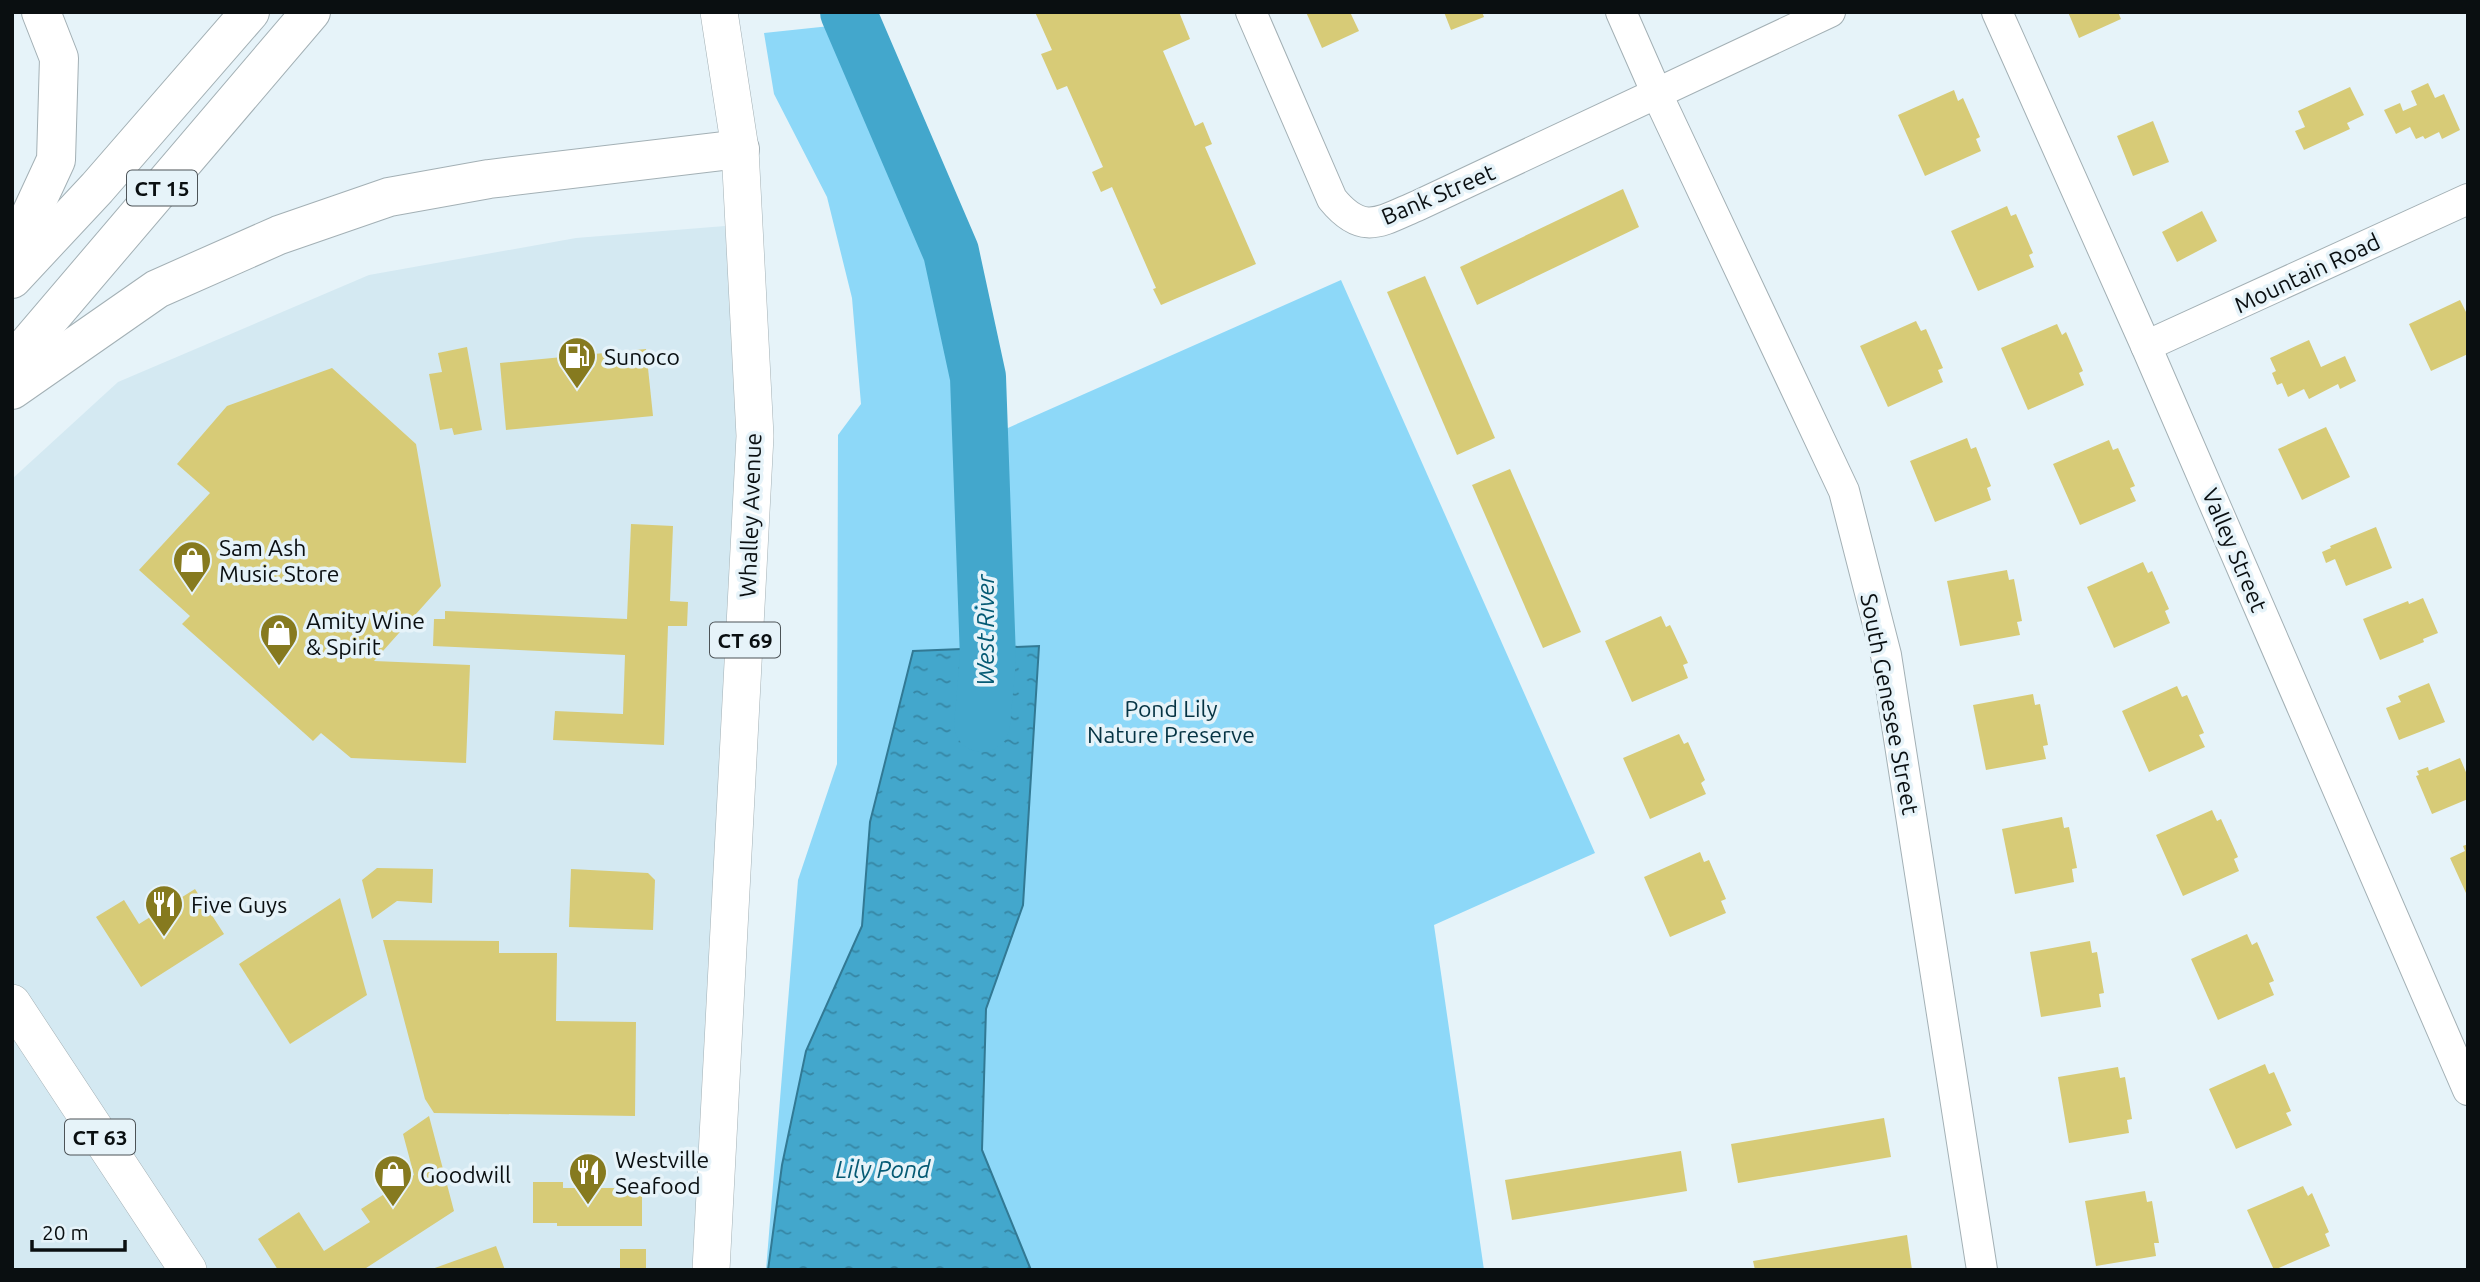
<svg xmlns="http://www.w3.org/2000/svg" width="2480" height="1282" viewBox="0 0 2480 1282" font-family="Ubuntu,sans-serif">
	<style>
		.built { fill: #d4e9f2 }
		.park { fill: #8dd8f8 }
		.water { fill: url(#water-ripples); stroke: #327994; stroke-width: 2 }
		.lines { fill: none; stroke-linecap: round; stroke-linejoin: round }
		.river { stroke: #43a7cc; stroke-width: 56 }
		.building { fill: #d7cb77 }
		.minor-casing { stroke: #a3b0b5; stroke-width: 32 }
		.major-casing { stroke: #a3b0b5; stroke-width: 38 }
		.highway-casing { stroke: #a3b0b5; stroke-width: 40 }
		.minor { stroke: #fff; stroke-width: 30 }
		.major { stroke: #fff; stroke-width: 37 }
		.highway { stroke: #fff; stroke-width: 38 }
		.labels { text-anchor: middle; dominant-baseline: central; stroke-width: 7; stroke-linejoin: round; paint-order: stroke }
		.shield { fill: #e6f3f9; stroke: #4c5357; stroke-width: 2 }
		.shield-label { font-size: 21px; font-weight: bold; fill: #0a0f11 }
		.street-label { font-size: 23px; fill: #0a0f11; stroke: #e6f3f9 }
		.poi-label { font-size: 23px; fill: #0a0f11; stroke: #e6f3f9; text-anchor: start }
		.park-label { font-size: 23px; fill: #053343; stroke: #e6f3f9 }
		.water-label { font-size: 24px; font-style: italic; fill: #055a74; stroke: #e6f3f9 }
	</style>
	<defs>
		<pattern id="water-ripples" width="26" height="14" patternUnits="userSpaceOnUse" patternTransform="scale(1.75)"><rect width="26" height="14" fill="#43a7cc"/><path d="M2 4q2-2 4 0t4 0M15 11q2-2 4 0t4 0" fill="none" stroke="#3686a4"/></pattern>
	</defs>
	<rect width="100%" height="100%" fill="#e6f3f9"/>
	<polygon class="built" points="725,226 741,455 695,1270 12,1270 12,479 118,382 369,275 576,238"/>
	<polygon class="park" points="849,24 858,49 954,260 974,317 976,359 972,410 983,439 1341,280 1595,853 1434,925 1484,1270 766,1270 798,880 837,764 838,435 861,404 852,298 827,197 774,94 764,33"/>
	<polygon class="water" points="1039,646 1023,905 986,1009 982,1150 1031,1270 768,1270 782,1165 806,1051 862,926 870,822 913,651"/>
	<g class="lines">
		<polyline class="river" points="848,12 951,252 978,377 988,659 982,724"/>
	</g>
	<g class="building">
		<polygon points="1035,12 1179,12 1190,39 1163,51 1195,126 1203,122 1212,144 1205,147 1256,264 1161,305 1153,289 1156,288 1112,187 1101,192 1092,172 1103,167 1067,86 1057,90 1041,54 1052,50"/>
		<polygon points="1306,12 1350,12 1359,31 1322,48"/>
		<polygon points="1444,12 1482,12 1484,17 1451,30"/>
		<polygon points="2068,12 2118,12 2121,19 2079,38"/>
		<polygon points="2428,83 2435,98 2444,94 2460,130 2442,139 2439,132 2425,139 2423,136 2416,139 2410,127 2396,134 2384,110 2400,103 2403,111 2417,105 2411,91"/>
		<polygon points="2350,87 2364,115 2347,123 2350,129 2304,150 2295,131 2305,127 2298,111"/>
		<polygon points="1954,90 1958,101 1963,98 1980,137 1976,139 1981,151 1925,176 1898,115"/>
		<polygon points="2153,121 2169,162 2133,176 2117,136"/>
		<polygon points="1623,189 1639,227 1477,305 1460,267"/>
		<polygon points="2007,206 2011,216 2016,214 2033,253 2029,255 2034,267 1978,291 1951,231"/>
		<polygon points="2202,211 2217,241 2177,262 2162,232"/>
		<polygon points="1425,276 1495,438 1457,455 1387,292"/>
		<polygon points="2460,300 2468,316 2468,354 2431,371 2409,324"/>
		<polygon points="1916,321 1921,331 1926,329 1943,368 1938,370 1943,382 1888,407 1860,346"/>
		<polygon points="2057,324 2062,335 2066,332 2083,371 2079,373 2084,385 2028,410 2001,348"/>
		<polygon points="2309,340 2321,367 2345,356 2356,381 2340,389 2338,384 2309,399 2304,389 2288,397 2282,383 2277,385 2272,373 2276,371 2270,358"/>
		<polygon points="467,347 482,430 454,435 452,428 440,430 429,374 442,372 438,353"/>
		<polygon points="646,349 653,416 506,430 500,363"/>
		<polygon points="332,368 416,444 441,586 374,661 470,665 466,763 351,758 321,733 313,741 182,624 190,616 139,570 210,493 177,464 227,406"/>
		<polygon points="2326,427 2350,477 2302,500 2278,449"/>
		<polygon points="1967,438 1971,449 1976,447 1991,486 1987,488 1991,500 1935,522 1910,461"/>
		<polygon points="2109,440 2113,450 2118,448 2135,486 2130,488 2136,501 2080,525 2053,464"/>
		<polygon points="1510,469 1581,632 1543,648 1472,485"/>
		<polygon points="631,524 673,526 670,601 688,602 687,626 668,626 664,745 553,740 555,711 623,714 625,655 433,646 434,619 445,619 445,611 627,619"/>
		<polygon points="2376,527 2392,568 2346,586 2335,559 2326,563 2322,552 2331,548 2330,546"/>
		<polygon points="2143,562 2148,573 2152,571 2169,609 2165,611 2170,623 2114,648 2087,587"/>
		<polygon points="2007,570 2009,580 2014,579 2022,621 2017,622 2020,635 1960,646 1947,581"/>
		<polygon points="2423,598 2438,633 2423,639 2424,642 2380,660 2363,619 2408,601 2409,604"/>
		<polygon points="1661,616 1666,627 1670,625 1672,629 1688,663 1683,665 1688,678 1632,702 1605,641"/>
		<polygon points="2429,683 2445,722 2399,740 2386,708 2401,702 2398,696"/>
		<polygon points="2177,686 2182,697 2187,695 2204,733 2199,735 2205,747 2149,772 2122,711"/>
		<polygon points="2033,694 2035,705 2040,704 2048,745 2043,746 2046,759 1986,770 1973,705"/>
		<polygon points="1679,734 1684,744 1688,742 1705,780 1701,783 1706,794 1650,819 1623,758"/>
		<polygon points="2460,758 2468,777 2468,799 2432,814 2416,776 2419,775 2417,771 2428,767 2429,771"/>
		<polygon points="2212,810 2217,821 2221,819 2238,857 2234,859 2239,871 2183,896 2156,835"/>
		<polygon points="2062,817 2064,828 2069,827 2077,868 2072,869 2074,882 2015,894 2002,829"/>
		<polygon points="2468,844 2468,892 2466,893 2450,858 2465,851 2463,846"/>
		<polygon points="1700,852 1704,862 1709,860 1726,899 1721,901 1726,913 1670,937 1644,877"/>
		<polygon points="377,868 433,869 432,903 397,901 372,919 362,880"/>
		<polygon points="571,869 648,873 655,880 653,930 569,927"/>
		<polygon points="195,889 224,934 141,987 96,917 124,900 139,924"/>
		<polygon points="340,898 367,995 290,1044 239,964"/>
		<polygon points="2247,934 2252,945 2257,942 2274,981 2269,983 2274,995 2218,1020 2191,959"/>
		<polygon points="383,940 499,941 499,953 557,953 556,1021 636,1022 635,1116 434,1113 425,1099"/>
		<polygon points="2090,941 2092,953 2097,952 2104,993 2099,994 2101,1007 2041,1017 2030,952"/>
		<polygon points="2265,1064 2269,1074 2274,1072 2291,1111 2286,1113 2292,1125 2236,1149 2209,1089"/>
		<polygon points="2118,1067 2120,1078 2125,1077 2132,1119 2127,1120 2129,1133 2069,1143 2058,1077"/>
		<polygon points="429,1116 454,1211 363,1270 278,1270 258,1239 299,1212 324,1251 370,1222 361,1209 414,1175 403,1134"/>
		<polygon points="1884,1118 1891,1157 1738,1183 1731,1144"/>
		<polygon points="1681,1151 1687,1191 1512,1220 1505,1180"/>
		<polygon points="533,1182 563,1182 563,1188 642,1188 642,1226 557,1226 557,1223 533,1223"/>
		<polygon points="2303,1186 2308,1196 2312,1193 2329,1232 2325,1234 2330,1246 2274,1270 2247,1210"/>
		<polygon points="2145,1191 2147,1202 2152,1201 2159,1243 2154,1243 2156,1256 2096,1266 2085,1201"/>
		<polygon points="1907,1235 1912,1270 1755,1270 1753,1261"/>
		<polygon points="496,1246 505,1270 432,1270 432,1269"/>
		<rect x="620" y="1249" width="26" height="21"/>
	</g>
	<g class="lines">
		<defs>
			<g id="minor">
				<path d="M1251 12 1332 199C1363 237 1381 221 1419 205L1830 12"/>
				<polyline points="1621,12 1657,94 1844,491 1886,655 1982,1270"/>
				<polyline points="1997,12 2146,346 2468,1090"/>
				<polyline points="2146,346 2468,199"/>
			</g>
			<g id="major">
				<polyline points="12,1003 188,1270"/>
				<polyline points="711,1270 755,436 740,149 719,12"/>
			</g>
			<g id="highway">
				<polyline points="12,255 56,160 59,58 41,12"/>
				<polyline points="12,279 97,188 250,12"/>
				<polyline points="12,363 311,12"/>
				<polyline points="12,390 157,289 279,235 389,197 489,179 740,149"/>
			</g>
		</defs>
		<use href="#minor" class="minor-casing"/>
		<use href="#major" class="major-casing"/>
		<use href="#highway" class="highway-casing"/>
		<use href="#minor" class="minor"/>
		<use href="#major" class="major"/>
		<use href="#highway" class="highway"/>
	</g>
	<defs>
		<symbol id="fuel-pin" viewBox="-11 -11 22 30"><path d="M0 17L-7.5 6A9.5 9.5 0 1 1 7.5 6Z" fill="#867a1f" stroke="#e6f3f9"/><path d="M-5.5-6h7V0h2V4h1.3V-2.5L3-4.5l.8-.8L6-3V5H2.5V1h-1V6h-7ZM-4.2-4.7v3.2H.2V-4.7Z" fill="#fff"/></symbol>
		<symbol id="shop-pin" viewBox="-11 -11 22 30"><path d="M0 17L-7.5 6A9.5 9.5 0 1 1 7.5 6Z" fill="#867a1f" stroke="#e6f3f9"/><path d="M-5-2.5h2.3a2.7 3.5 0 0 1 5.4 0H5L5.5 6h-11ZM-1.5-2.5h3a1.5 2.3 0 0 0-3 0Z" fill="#fff"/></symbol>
		<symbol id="restaurant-pin" viewBox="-11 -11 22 30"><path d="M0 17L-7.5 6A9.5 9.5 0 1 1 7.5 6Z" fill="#867a1f" stroke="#e6f3f9"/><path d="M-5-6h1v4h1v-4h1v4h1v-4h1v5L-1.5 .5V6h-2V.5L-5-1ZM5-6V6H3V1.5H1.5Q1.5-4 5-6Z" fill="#fff"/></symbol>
	</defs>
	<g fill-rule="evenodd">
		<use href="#fuel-pin" x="555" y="334" width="44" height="60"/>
		<use href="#shop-pin" x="170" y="538" width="44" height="60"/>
		<use href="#shop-pin" x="257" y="611" width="44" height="60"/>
		<use href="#restaurant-pin" x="142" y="882" width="44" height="60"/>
		<use href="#restaurant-pin" x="566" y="1150" width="44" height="60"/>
		<use href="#shop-pin" x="371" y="1152" width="44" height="60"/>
	</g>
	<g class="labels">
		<g class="shield">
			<rect x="127" y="170.5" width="70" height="35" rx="5"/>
			<rect x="710" y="622.5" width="70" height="35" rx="5"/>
			<rect x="65" y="1119.5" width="70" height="35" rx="5"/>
		</g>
		<g class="shield-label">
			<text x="162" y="188">CT 15</text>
			<text x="745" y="640">CT 69</text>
			<text x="100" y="1137">CT 63</text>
		</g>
		<g class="street-label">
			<text transform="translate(1438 194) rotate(-23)">Bank Street</text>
			<text transform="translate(2307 273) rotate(-25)">Mountain Road</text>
			<text transform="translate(750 515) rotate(-88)">Whalley Avenue</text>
			<text transform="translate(2235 550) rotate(67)">Valley Street</text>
			<text transform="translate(1890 704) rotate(79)">South Genesee Street</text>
		</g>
		<g class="poi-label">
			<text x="604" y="356">Sunoco</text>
			<text x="219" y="547">Sam Ash<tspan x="219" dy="26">Music Store</tspan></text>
			<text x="306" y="620">Amity Wine<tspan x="306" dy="26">&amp; Spirit</tspan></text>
			<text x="191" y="904">Five Guys</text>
			<text x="615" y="1159">Westville<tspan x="615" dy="26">Seafood</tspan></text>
			<text x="420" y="1174">Goodwill</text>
		</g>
		<g class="park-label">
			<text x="1171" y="708">Pond Lily<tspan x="1171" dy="26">Nature Preserve</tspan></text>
		</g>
		<g class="water-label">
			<text transform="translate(985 630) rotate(-90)">West River</text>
			<text x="883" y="1169">Lily Pond</text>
		</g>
	</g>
	<rect width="2480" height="1282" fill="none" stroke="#0a0f11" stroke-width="28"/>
	<path d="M32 1240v10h93v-10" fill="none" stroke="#0a0f11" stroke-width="3.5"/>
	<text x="42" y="1240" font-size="21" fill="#0a0f11" stroke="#e6f3f9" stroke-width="5" paint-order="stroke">20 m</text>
</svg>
